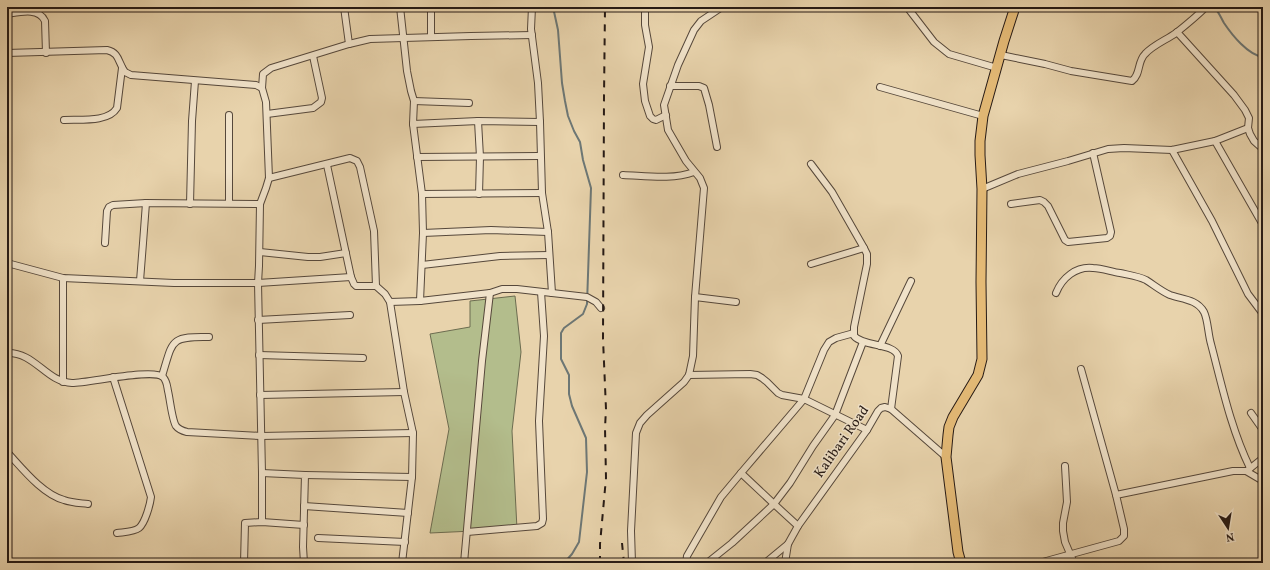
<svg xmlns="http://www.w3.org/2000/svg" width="1270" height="570" viewBox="0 0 1270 570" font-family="Vollkorn,serif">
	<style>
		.green { fill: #b3bd8c; stroke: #6c6c50 }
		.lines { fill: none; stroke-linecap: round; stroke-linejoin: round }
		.stream { stroke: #6d7775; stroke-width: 2 }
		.minor-casing { stroke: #56483b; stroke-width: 8 }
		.highway-casing { stroke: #261a15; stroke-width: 11 }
		.minor { stroke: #f0e2c9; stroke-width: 6 }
		.highway { stroke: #e4ba76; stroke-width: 9 }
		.rail { stroke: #261a15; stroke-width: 2; stroke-dasharray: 7 7; stroke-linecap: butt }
		.labels { text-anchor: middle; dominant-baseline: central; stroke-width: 3; stroke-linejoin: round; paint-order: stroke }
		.street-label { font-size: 14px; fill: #261a15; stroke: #f0e2c9 }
	</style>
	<rect width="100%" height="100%" fill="#e8d3ac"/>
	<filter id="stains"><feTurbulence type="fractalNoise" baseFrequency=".005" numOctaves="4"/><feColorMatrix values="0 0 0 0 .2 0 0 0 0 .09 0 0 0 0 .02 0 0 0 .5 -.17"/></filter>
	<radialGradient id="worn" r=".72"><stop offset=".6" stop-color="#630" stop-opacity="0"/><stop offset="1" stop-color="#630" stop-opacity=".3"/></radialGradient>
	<polygon class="green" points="515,296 521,352 512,431 517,529 430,533 449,429 430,334 470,327 470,301"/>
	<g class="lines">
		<g class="stream">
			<polyline points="553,7 558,30 562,83 565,101 568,116 574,131 580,142 583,160 591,188 587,304 583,314 564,328 561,333 561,359 569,375 569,394 572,406 586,438 587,472 579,542 572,554 564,563"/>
			<path d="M1214 7C1219 12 1221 18 1224 23 1232 35 1248 55 1263 57"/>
		</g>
		<defs>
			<g id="minor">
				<polyline points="344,7 349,44"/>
				<polyline points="400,7 407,71 411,91 414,101 413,124 422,194 423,233 420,301"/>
				<polyline points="532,7 531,29 538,83 540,122 542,193 548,232 552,293"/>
				<polyline points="645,7 645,25 649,47 643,84 645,101 650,116 653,119 656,120 666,115"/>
				<polyline points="907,7 934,42 949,54 997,68"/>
				<path d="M7 14C20 12 39 7 45 21L46 53"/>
				<polyline points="1177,32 1234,95 1245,110 1249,118 1248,128 1250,134 1254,141 1263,149"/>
				<polyline points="431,37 431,7"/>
				<path d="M7 53 107 50C120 53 118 63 125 72L131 75 256 85 262 88 266 102 269 178 266 188 260 204 259 266 258 283 262 473V522"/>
				<path d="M1001 55 1045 64 1071 71 1132 81C1141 74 1137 62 1145 54 1153 45 1166 40 1176 33 1186 25 1197 16 1206 7"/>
				<polyline points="670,86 699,86 704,88 709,105 717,147"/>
				<polyline points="880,87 983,116"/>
				<polyline points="262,88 263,74 271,68 349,44 370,39 471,36 532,35"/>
				<polyline points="414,101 469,103"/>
				<polyline points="267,114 313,108 321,102 322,98 313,56"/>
				<path d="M64 120C79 119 108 123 117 108L122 68"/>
				<polyline points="478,121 480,157 479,194"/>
				<polyline points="413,124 478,121 540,122"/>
				<polyline points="1215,141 1263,225"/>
				<polyline points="1172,150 1212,221 1248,294 1263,314"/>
				<polyline points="417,157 540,156"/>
				<path d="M811 164 832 192 864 248 867 254V264L854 327V336C864 347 894 343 898 356L891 409"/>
				<polyline points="327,165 351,277 354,284 356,286 376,286 385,294 390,302 420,301 490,293 502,289 517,289 587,297 596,302 601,308"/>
				<path d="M623 175C647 176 672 180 694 172"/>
				<polyline points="269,178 350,158 357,161 360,167 374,231 376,286"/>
				<polyline points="982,189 1018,174 1068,161 1108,149 1124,148 1172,150 1215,141 1248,128"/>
				<polyline points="422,194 542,193"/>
				<polyline points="229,203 229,115"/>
				<polyline points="190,204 192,121 195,81"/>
				<polyline points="1011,204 1040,200 1044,202 1048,206 1065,240 1068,242 1107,238 1110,236 1111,232 1093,153"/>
				<polyline points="423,233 491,230 548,232"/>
				<polyline points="105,243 107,211 109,207 113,205 146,203 260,204"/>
				<polyline points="260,252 308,257 320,257 346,253"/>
				<polyline points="7,263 63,278 174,283 258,283 351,277"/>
				<polyline points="811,264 864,248"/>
				<polyline points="422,265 500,256 549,255"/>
				<polyline points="140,281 143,243 146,203"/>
				<path d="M1056 293C1062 278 1076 266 1093 268 1102 268 1112 272 1120 273 1129 275 1138 276 1146 280 1154 285 1161 291 1170 295 1181 299 1197 299 1204 312 1208 320 1208 334 1211 344 1222 386 1231 429 1250 468"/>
				<polyline points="695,297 736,302"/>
				<polyline points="390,302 404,392 413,433 412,477 402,563"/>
				<polyline points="258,320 350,315"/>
				<polyline points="880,346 911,281"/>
				<path d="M7 353C35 352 46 382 72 383 89 383 153 368 163 377 167 381 167 386 168 391 170 399 172 420 176 426 179 430 183 431 187 432L261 436 413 433"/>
				<polyline points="259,355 363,358"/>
				<polyline points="1081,369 1116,495"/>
				<polyline points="689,375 750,374 757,375 762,378 767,382 778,393 782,395 804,399 867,430"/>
				<path d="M162 376C173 341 169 336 209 337"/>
				<path d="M113 377 151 497C150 505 145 523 139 528 134 532 124 532 117 533"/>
				<polyline points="63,382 63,278"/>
				<polyline points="260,395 404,392"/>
				<polyline points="1251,413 1263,430"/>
				<path d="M7 452C22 468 42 494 64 500 72 503 80 503 88 504"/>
				<polyline points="1065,466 1067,502 1063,523 1063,531 1065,542 1074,563"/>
				<polyline points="1248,470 1263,458"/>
				<polyline points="262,473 305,475 303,547 304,563"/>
				<polyline points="305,475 412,477"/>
				<polyline points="304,506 408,513"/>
				<polyline points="798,526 774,504 741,473 804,399 824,350 829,342 836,338 854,333"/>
				<polyline points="467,532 537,526 542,523 543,519 539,421 544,336 541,292"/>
				<polyline points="318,538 405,542"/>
				<polyline points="244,563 245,523 262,522 304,525"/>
				<polyline points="464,563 482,361 490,293"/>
				<polyline points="632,563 631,531 636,433 640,423 647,415 684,382 689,375 693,356 695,297 704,188 700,178 686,161 668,130 664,105 678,65 694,30 701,21 722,7"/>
				<polyline points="686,563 687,556 721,497 741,473"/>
				<polyline points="707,563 732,543 774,504 790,483 813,446 835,415 863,342"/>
				<polyline points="765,563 788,544"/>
				<polyline points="785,563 788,544 798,526 867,430 878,411 881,408 885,407 891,409 946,457"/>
				<polyline points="1039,563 1119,541 1124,536 1124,529 1116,495 1233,471 1246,471 1263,481"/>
			</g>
			<polyline id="highway" points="961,563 958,552 946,457 948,435 949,427 953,417 978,375 982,359 981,282 982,189 980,155 980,141 983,116 1004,41 1015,7"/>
		</defs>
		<use href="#minor" class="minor-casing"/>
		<use href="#highway" class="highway-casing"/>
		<use href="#minor" class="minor"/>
		<use href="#highway" class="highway"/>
		<g class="rail">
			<polyline points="622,543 624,563"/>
			<polyline points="600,563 600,544 606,478 605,428 606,409 603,339 604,97 605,7"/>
		</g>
	</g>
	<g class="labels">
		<g class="street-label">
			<text transform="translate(842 442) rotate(-55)">Kalibari Road</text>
		</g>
	</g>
	<rect width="1270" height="570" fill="none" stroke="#e8d3ac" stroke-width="24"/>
	<rect x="8" y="8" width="1254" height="554" fill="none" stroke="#261a15" stroke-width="2"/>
	<rect x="12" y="12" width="1246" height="546" fill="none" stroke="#261a15"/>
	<g transform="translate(1228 528) rotate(168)" stroke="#f0e2c9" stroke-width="3" paint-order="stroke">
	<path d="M0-3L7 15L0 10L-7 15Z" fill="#261a15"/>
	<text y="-6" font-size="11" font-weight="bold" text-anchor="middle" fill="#261a15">N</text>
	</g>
	<rect width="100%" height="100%" filter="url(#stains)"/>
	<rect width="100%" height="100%" fill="url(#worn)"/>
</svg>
